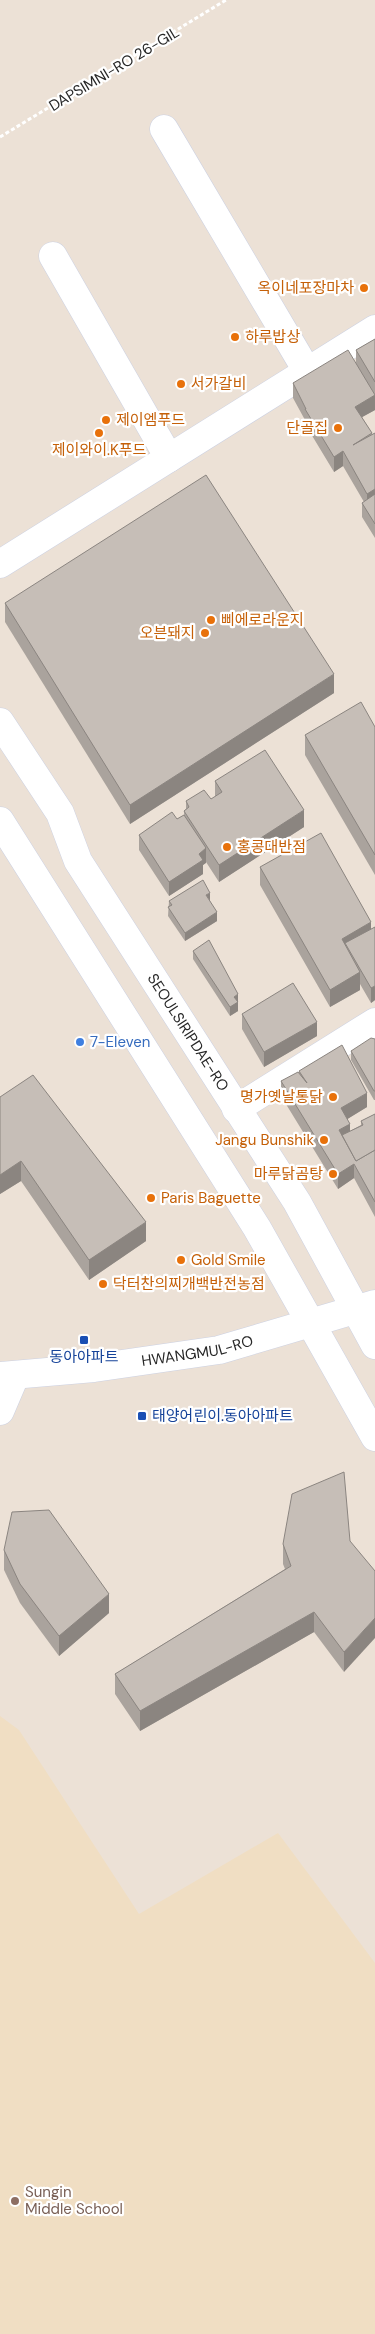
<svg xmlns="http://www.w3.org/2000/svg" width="375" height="2334" viewBox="0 0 375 2334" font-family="'DM Sans','Noto Sans KR',sans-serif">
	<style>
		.education { fill: #f0dec3 }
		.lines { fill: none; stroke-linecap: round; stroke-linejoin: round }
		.street-casing { stroke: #ccd1e2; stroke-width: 29 }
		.secondary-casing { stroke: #ccd1e2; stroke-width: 29 }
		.path { stroke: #fff; stroke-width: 3; stroke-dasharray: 4 2.5; stroke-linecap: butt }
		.street { stroke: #fff; stroke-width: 28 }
		.secondary { stroke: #fff; stroke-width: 28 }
		.wall { fill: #aaa39d }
		.shaded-wall { fill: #8b8580 }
		.building { fill: #c6beb7; stroke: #8b8580 }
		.food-dot { fill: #e8710a; stroke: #fff; stroke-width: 2 }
		.shop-dot { fill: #3f7fe0; stroke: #fff; stroke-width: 2 }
		.transit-dot { fill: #1a4fb4; stroke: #fff; stroke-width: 2 }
		.education-dot { fill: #8d6e63; stroke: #fff; stroke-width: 2 }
		.labels { text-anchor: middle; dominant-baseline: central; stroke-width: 4.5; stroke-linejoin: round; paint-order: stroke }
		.street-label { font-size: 15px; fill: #272727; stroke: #fff }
		.food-label { font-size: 15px; fill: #c56008; stroke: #fff; text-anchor: start }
		.shop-label { font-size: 15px; fill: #366cbe; stroke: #fff; text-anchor: start }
		.transit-label { font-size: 15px; fill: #164399; stroke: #fff }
		.education-label { font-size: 15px; fill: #785e54; stroke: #fff; text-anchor: start }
	</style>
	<rect width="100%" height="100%" fill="#ece1d6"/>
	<polygon class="education" points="0,1716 19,1730 139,1914 278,1833 375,1963 375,2334 0,2334"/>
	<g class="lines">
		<defs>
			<g id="street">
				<polyline points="164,129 307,371"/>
				<polyline points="53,256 169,458"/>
				<polyline points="0,564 375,329"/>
				<polyline points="236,1109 375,1022"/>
				<polyline points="0,1411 15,1376"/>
			</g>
			<g id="secondary">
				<path id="s1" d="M0 722 60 813 78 861 297 1202 375 1345"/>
				<polyline points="0,821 257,1228 375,1437"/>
				<path id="s2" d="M0 1376 94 1368 219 1350 375 1304"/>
			</g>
		</defs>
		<use href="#street" class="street-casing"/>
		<use href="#secondary" class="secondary-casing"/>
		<polyline class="path" points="0,137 226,0"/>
		<use href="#street" class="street"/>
		<use href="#secondary" class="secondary"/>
	</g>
	<g class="wall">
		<polygon points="375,339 375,410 362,417 372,434 375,433 375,538 362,517 362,503 364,502 343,466 334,472 305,424 305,420 293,398 293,383 356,364 356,350"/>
		<polygon points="5,603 334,693 130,824 5,622"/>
		<polygon points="375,727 375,875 305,755 305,735"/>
		<polygon points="215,781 304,827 219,882 206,862 203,865 203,874 169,896 139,850 139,835 177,819 184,815 184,811 186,809 186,801 211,799 215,797"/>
		<polygon points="260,867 371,929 375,927 375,1000 371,1003 360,984 360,990 330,1007 260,885"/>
		<polygon points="169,901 210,901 217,921 185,941 168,916"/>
		<polygon points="193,951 238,1002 238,1011 230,1016 193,959"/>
		<polygon points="242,1014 317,1036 264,1067 242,1029"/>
		<polygon points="375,1039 375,1100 374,1100 351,1060 351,1051"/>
		<polygon points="299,1071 367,1107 347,1119 350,1131 361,1125 361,1121 375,1114 375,1217 354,1178 338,1189 281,1096 281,1081 299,1073"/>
		<polygon points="0,1097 146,1241 89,1280 21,1181 0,1194"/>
		<polygon points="350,1541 344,1672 314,1632 140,1731 115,1694 115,1674 285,1569 283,1564 283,1544"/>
		<polygon points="4,1550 109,1613 59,1656 20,1603 4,1570"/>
	</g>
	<g class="shaded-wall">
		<polygon points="375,395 375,410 355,421 355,407"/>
		<polygon points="343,451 343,466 334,472 334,457"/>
		<polygon points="375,489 375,504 367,508 367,494"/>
		<polygon points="334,674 334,693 130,824 130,805"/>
		<polygon points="304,810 304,827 219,882 219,865"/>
		<polygon points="206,848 206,863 203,865 203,874 169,896 169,882 199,854"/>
		<polygon points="210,893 210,901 206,895"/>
		<polygon points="217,912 217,921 185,941 185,933"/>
		<polygon points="371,922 371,939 345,943 345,954 342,939"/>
		<polygon points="360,972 360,990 330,1007 330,990"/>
		<polygon points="375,986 375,1000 371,1003 371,988"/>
		<polygon points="238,994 238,1011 230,1016 230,1007 234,997"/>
		<polygon points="317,1022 317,1036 264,1067 264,1052"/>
		<polygon points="367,1093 367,1107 341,1123 341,1108"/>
		<polygon points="350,1124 350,1138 344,1142 339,1130"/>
		<polygon points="21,1161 21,1181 0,1194 0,1175"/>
		<polygon points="354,1164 354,1178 338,1189 338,1174"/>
		<polygon points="146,1222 146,1241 89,1280 89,1260"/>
		<polygon points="109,1594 109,1613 59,1656 59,1636"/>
		<polygon points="314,1612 314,1632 140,1731 140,1711"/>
		<polygon points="375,1618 375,1638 344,1672 344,1652"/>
	</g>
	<g class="building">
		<polygon points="375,339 375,382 356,350"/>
		<polygon points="348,350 375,395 355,407 372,433 353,445 375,433 375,489 367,494 343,451 334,457 305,409 306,409 293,383"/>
		<polygon points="206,475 334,674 130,805 5,603"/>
		<polygon points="375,494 375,524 362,503"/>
		<polygon points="361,702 375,727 375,855 305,735"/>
		<polygon points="265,750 304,810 219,865 184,811 189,807 186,801 204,790 211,799 222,792 215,781"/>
		<polygon points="172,812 177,819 184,815 206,848 199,854 203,860 169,882 139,835"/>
		<polygon points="321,833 371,922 342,939 360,972 330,990 260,867"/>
		<polygon points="203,880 210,893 206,895 217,912 185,933 168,907 172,905 169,901"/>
		<polygon points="375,927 375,986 371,988 345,943"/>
		<polygon points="209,940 238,994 234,997 238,1002 230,1007 193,951"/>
		<polygon points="293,983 317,1022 264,1052 242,1014"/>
		<polygon points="371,1038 375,1039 375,1091 374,1091 351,1051"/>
		<polygon points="342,1045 367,1093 341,1108 350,1124 339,1130 356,1161 375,1150 375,1202 354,1164 338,1174 281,1081 298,1072 307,1083 299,1071"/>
		<polygon points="33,1075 146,1222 89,1260 21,1161 0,1175 0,1097"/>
		<polygon points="375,1114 375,1150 356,1161 342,1135 363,1125 361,1121"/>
		<polygon points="344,1472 350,1541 375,1571 375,1618 344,1652 314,1612 140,1711 115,1674 291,1566 283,1544 292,1494"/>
		<polygon points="49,1510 109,1594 59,1636 20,1584 4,1550 12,1512"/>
	</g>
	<g class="food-dot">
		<circle cx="364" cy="288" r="5"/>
		<circle cx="235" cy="337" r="5"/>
		<circle cx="181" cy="384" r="5"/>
		<circle cx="106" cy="420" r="5"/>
		<circle cx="338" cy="428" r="5"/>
		<circle cx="99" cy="433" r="5"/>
		<circle cx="211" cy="620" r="5"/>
		<circle cx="205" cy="633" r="5"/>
		<circle cx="227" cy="847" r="5"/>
		<circle cx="333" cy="1097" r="5"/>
		<circle cx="324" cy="1140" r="5"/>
		<circle cx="333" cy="1174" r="5"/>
		<circle cx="151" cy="1198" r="5"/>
		<circle cx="181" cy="1260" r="5"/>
		<circle cx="103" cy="1284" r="5"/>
	</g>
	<circle class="shop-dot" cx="80" cy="1042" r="5"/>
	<g class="transit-dot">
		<rect x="79" y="1335" width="10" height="10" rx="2.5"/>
		<rect x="137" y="1411" width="10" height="10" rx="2.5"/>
	</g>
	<circle class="education-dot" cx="15" cy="2201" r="5"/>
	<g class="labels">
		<g class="street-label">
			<text transform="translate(114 69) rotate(-31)">DAPSIMNI-RO 26-GIL</text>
			<text stroke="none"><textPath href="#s1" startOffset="364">SEOULSIRIPDAE-RO</textPath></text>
			<text stroke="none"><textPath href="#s2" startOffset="199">HWANGMUL-RO</textPath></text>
		</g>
		<g class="food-label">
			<text x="354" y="288" text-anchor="end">옥이네포장마차</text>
			<text x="245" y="337">하루밥상</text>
			<text x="191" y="384">서가갈비</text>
			<text x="116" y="420">제이엠푸드</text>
			<text x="328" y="428" text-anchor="end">단골집</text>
			<text x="99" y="450" text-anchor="middle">제이와이.K푸드</text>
			<text x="221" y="620">삐에로라운지</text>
			<text x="195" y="633" text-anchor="end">오븐돼지</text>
			<text x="237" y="847">홍콩대반점</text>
			<text x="323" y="1097" text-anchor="end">명가옛날통닭</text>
			<text x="314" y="1140" text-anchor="end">Jangu Bunshik</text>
			<text x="323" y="1174" text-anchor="end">마루닭곰탕</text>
			<text x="161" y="1198">Paris Baguette</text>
			<text x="191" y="1260">Gold Smile</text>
			<text x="113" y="1284">닥터찬의찌개백반전농점</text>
		</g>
		<g class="shop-label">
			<text x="90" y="1042">7-Eleven</text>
		</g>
		<g class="transit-label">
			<text x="84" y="1357">동아아파트</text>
			<text x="152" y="1416" text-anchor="start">태양어린이.동아아파트</text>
		</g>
		<g class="education-label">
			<text x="25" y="2192">Sungin<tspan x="25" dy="17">Middle School</tspan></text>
		</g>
	</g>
</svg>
